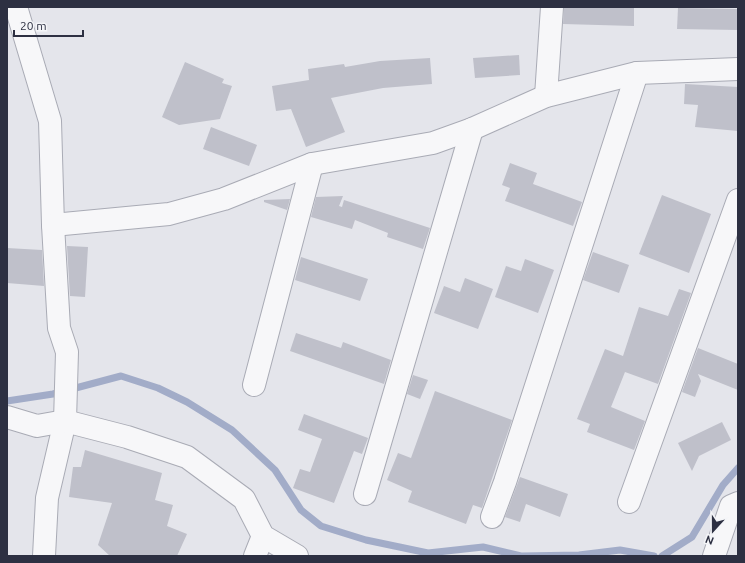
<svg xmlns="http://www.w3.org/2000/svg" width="745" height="563" viewBox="0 0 745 563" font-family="Ubuntu,sans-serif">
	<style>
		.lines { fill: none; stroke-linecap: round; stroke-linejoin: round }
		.stream { stroke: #a2acc8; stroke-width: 7 }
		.building { fill: #bfc0ca }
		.minor-casing { stroke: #a9abb5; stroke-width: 24 }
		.minor { stroke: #f7f7f9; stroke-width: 22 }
	</style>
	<rect width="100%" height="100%" fill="#e4e5eb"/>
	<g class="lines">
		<g class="stream">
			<polyline points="7,401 53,394 121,376 158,388 187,402 232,430 275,470 301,510 321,526 366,540 428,553 483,547 521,556 579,555 620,550 654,556"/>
			<polyline points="662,556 692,537 723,485 738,468"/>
		</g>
	</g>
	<g class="building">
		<polygon points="564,7 634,7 634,26 563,24"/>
		<polygon points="678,8 738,9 738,30 677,29"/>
		<polygon points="519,55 520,75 475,78 473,58"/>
		<polygon points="430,58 432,84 383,88 331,98 345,132 306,147 291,109 276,111 272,86 309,80 308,69 344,64 345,67 380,61"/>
		<polygon points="185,62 224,79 222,83 232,86 220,119 179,125 162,117"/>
		<polygon points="685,84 738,87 738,131 695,127 698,105 684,104"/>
		<polygon points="211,127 257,145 249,166 203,149"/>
		<polygon points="510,163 537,173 533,184 582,202 573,226 505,201 510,188 502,185"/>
		<polygon points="662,195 711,214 689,273 639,254"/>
		<polygon points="343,196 339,206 342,207 344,200 430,228 423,249 387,237 388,233 355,220 352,229 311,217 316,197"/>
		<polygon points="290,199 287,210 264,202 264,200"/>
		<polygon points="67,246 88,247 85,297 70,296"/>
		<polygon points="7,248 42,250 44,286 7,283"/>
		<polygon points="593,252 629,265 619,293 583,280"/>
		<polygon points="301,257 368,279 360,301 295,280"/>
		<polygon points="525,259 554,270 538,313 495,297 506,266 521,271"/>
		<polygon points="465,278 493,289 478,329 434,313 444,286 460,292"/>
		<polygon points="679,289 691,293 658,384 625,372 611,407 645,421 634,450 587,432 590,424 577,419 605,349 623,356 639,307 668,316"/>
		<polygon points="296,333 341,348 343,342 391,360 384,384 290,351"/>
		<polygon points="698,348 738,364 738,390 698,374 701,381 695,397 682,392"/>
		<polygon points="413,375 428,380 420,399 407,394"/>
		<polygon points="435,391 512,420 482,508 473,505 466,524 408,502 412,491 387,480 398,453 411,458"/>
		<polygon points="304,414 368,438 362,454 354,451 334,503 293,488 300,469 310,472 322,439 298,430"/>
		<polygon points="722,422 731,440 699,456 692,471 678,443"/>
		<polygon points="85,450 162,473 155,500 173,505 167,526 187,534 177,556 110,556 98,545 112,503 69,497 73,467 81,467"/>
		<polygon points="520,477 568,494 560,517 526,504 520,522 505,517"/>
	</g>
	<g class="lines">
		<defs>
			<g id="minor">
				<polyline points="16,7 50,121 53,225 59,328 67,352 65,421 47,498 44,556"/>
				<polyline points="546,96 552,7"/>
				<polyline points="53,225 169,214 224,199 312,164 433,143 472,129 546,96 637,73 738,69"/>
				<polyline points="254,385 312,164"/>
				<polyline points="7,417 37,426 65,421 127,437 187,457 244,499 263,536 297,556"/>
				<polyline points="365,494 472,129"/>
				<polyline points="629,502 738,200"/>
				<polyline points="492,517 505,482 637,73"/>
				<polyline points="255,556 263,536"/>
				<polyline points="714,556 731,506 738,503"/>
			</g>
		</defs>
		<use href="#minor" class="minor-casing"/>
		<use href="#minor" class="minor"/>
	</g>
	<rect width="745" height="563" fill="none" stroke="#2d3042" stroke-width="16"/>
	<g transform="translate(713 531) rotate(201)" stroke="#f4f5f8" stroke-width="3" paint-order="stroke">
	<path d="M0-3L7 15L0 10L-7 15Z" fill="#2d3042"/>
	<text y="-6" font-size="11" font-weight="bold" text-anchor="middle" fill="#2d3042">N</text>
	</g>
	<path d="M14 30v6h69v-6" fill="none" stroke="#2d3042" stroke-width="2"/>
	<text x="20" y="30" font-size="12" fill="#2d3042" stroke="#f4f5f8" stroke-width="3" paint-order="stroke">20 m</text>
</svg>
